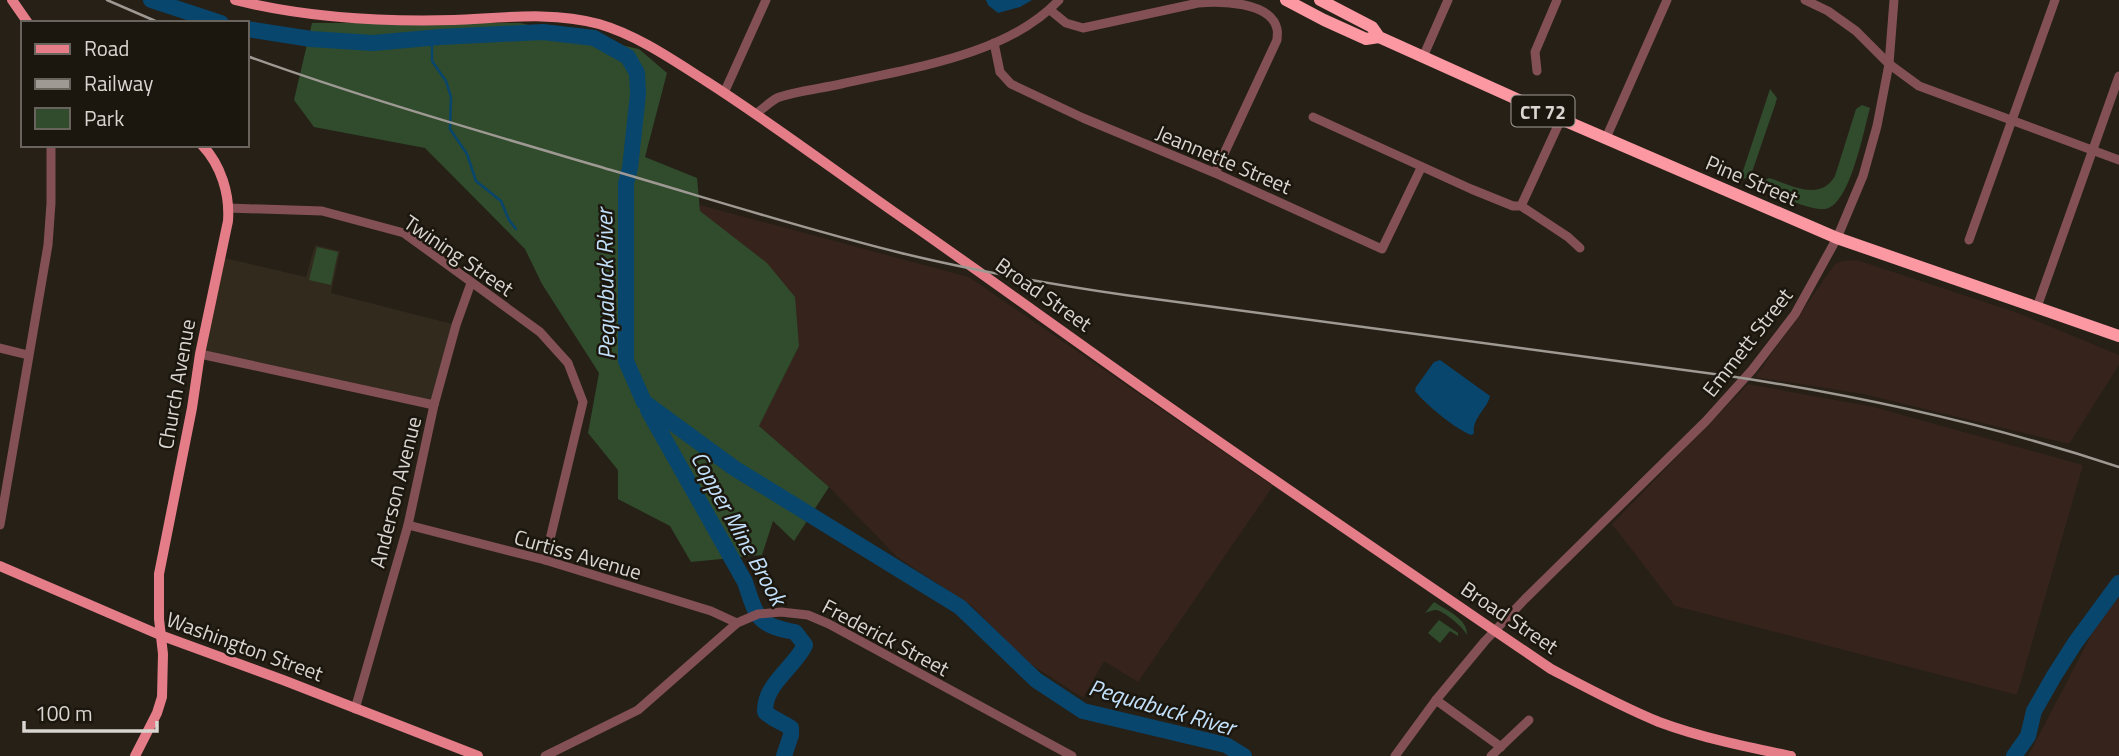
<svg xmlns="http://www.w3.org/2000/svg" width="2119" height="756" viewBox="0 0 2119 756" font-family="'Titillium Web',sans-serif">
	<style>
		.industrial { fill: #35231c }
		.built { fill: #322a1c }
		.green { fill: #304c2d }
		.water { fill: #08466e }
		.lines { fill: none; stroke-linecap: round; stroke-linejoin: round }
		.stream { stroke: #08466e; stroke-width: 2.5 }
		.river { stroke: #08466e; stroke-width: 16 }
		.minor { stroke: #825055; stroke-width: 9 }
		.major { stroke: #e47d88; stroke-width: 10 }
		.highway { stroke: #fc98a2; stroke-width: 12 }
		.rail { stroke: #9e9993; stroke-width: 2.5 }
		.labels { text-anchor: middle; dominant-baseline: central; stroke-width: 5; stroke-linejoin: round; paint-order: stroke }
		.shield { fill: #1c170e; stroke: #a09c96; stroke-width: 2 }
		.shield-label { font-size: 19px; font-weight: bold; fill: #d9d5d0 }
		.street-label { font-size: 21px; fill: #d9d5d0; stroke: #1c170e }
		.water-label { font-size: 23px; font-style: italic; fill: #c2e0fa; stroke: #1c170e }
	</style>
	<rect width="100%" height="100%" fill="#262017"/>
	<g class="industrial">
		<polygon points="700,205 969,277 1273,486 1138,682 1104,661 1083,698 1026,661 972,606 897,557 829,487 759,426 799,346 700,211"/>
		<polygon points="1857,260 2015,312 2119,355 2119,365 2069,444 1863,394 1755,377 1835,264 1842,261"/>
		<polygon points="1748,384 1874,407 2083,465 2017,695 1675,606 1612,524"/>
		<polygon points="2119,597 2119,756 2028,756 2096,626"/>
	</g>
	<polygon class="built" points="315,245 340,251 331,293 456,325 434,405 200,354 220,257 306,277"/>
	<g class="green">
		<polygon points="312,23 520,23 639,49 667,73 645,157 697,178 700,211 767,263 795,297 799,346 759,426 829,487 794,541 773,521 762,555 691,562 670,526 618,499 618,470 588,433 599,373 542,284 525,249 425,148 314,127 294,100"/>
		<polygon points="1770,89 1777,98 1775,105 1751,175 1742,180 1738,178 1742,174"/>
		<path d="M1862 105 1870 108C1864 129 1850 206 1825 209 1808 211 1778 194 1763 188L1764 181 1769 178C1791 185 1820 202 1835 176L1856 109Z"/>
		<polygon points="317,247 338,252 331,285 309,280"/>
		<path d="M1434 602C1446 610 1468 619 1467 635 1464 628 1444 611 1436 610 1432 610 1428 612 1425 613Z"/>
		<polygon points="1439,620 1458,633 1458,636 1450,631 1440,643 1428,633"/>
	</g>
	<g class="water">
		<polygon points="986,0 1032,0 1020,7 998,13 988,5"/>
		<path d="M1440 360 1490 396C1487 409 1472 418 1474 433L1472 435C1459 432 1424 403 1415 391L1416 387 1434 362Z"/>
	</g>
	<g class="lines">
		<polyline class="stream" points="432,38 432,61 446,81 451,97 450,129 467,154 476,181 501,201 509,220 516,229"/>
		<g class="river">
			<polyline points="151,0 221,23"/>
			<polyline points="247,29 311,39 373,43 440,37 543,32 594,38 628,57 637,73 638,94 630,168 626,183 626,361 644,402 734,468 960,607 1036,680 1083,711 1226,745 1244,756"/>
			<path d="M648 410 745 582C757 617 756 625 795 632L805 645C794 668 764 684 765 712 775 721 781 721 791 728V735L784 756"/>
			<polyline points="2014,756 2028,736 2034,711 2054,676 2075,643 2119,583"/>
		</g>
		<g class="minor">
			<polyline points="1805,0 1828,11 1856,31 1889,64 1919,86 2119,160"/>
			<path d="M1050 10 1066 23 1083 28 1198 3C1219 1 1271 1 1277 29 1278 32 1277 36 1277 40L1215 173"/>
			<polyline points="994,43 1000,72 1011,84 1083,118 1215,173 1382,249 1421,168"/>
			<polyline points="1423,57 1448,0"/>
			<polyline points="1537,71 1535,52 1557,0"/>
			<polyline points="724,93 766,0"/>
			<path d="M756 114C762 109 770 102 777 98 791 92 824 88 841 84 911 68 1008 55 1059 0"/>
			<polyline points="1313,117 1471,189 1513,206 1521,206 1568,237 1580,248"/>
			<polyline points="1606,138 1667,0"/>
			<polyline points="1521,206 1561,119"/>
			<polyline points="228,208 322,211 404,233 540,332 568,363 583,402 545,560"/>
			<polyline points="1969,240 2055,0"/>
			<polyline points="2037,307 2119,76"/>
			<polyline points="0,348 28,355"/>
			<polyline points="200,354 434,405"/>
			<polyline points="0,525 48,245 51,203 51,145"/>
			<polyline points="408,525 545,560 711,611 737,623"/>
			<polyline points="1436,700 1501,747"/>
			<polyline points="355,709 408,525 434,405 456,325 471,283"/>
			<polyline points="545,756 638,710 737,623 758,614 781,612 808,615 829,624 1072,756"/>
			<polyline points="1395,756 1436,700 1485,641 1525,599 1706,421 1752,370 1795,314 1837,238 1863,176 1877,126 1889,64 1894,0"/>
			<polyline points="1491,756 1529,720"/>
		</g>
		<g class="major">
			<polyline points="12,0 28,23"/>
			<path d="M235 0C307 18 381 22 454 20 502 18 552 11 599 24 637 35 673 60 706 81 770 122 831 168 894 212 982 273 1068 336 1155 397 1286 489 1419 579 1551 669 1587 688 1622 707 1659 722 1702 738 1747 747 1791 756"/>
			<polyline points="0,566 160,635 283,680 478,756"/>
			<path d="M135 756 157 713 162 697 163 654 159 619V574L192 408 200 354 228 221C230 194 221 165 202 145"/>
		</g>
		<g class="highway">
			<polyline points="1286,0 1324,20 1366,39 1379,37"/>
			<polyline points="1320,0 1372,27 1379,37 1561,119 1837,238 2119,336"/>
		</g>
		<g class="rail">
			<polyline points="107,0 160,23"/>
			<path d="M247 56C366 99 489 134 611 170 707 198 804 229 901 253 975 271 1050 284 1125 295L1729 376C1862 396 1992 425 2119 467"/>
		</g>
	</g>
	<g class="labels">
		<rect class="shield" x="1511.5" y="95.5" width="63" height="31" rx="5"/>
		<g class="shield-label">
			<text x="1543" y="111">CT 72</text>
		</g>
		<g class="street-label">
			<text transform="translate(1224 159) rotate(23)">Jeannette Street</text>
			<text transform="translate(1752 180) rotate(23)">Pine Street</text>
			<text transform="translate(459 255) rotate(34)">Twining Street</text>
			<text transform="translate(1044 294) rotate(35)">Broad Street</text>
			<text transform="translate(1747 342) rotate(-52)">Emmett Street</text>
			<text transform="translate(176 384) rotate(-80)">Church Avenue</text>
			<text transform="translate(395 492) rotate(-76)">Anderson Avenue</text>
			<text transform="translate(578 554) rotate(16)">Curtiss Avenue</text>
			<text transform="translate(1510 617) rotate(34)">Broad Street</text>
			<text transform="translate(886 637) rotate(28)">Frederick Street</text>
			<text transform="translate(245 646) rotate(20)">Washington Street</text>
		</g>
		<g class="water-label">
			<text transform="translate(605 284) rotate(-91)">Pequabuck River</text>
			<text transform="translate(739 528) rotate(61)">Copper Mine Brook</text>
			<text transform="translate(1162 707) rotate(16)">Pequabuck River</text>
		</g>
	</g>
	<rect x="21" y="21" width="228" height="126" fill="#1c170e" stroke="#68635c" stroke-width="2"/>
	<rect x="35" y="44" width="35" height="10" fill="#e47d88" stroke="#68635c" stroke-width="2"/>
	<text x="84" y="56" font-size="21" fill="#d9d5d0">Road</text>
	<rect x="35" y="79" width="35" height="10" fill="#9e9993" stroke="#68635c" stroke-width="2"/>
	<text x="84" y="91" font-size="21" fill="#d9d5d0">Railway</text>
	<rect x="35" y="108" width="35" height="21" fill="#304c2d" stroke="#68635c" stroke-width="2"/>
	<text x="84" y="126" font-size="21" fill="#d9d5d0">Park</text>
	<path d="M24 721v10h133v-10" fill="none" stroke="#d9d5d0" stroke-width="3.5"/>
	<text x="35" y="721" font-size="21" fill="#d9d5d0" stroke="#1c170e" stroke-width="5" paint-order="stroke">100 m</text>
</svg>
